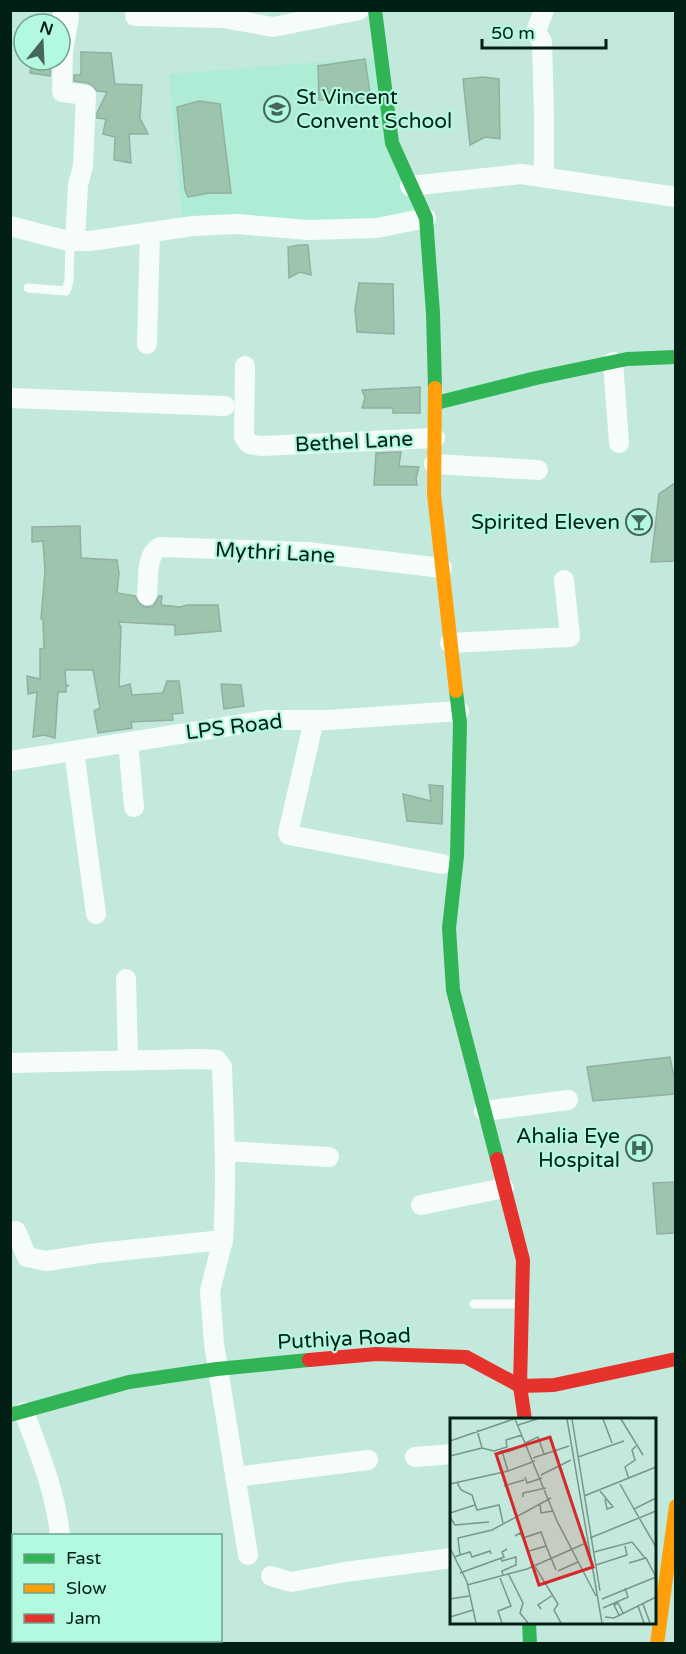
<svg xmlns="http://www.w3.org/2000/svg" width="686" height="1654" viewBox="0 0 686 1654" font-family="'Varela Round',sans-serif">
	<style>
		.built { fill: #aeecd6 }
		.building { fill: #9dc5ae; stroke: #94aea1; stroke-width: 1.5 }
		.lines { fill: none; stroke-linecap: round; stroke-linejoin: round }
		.lane { stroke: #f6fcfa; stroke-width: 9 }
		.street { stroke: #f6fcfa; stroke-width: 20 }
		.fast { stroke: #30b455; stroke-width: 14 }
		.slow { stroke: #ff9f0a; stroke-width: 14 }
		.jam { stroke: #e5322d; stroke-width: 14 }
		.labels { text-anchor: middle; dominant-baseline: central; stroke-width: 4.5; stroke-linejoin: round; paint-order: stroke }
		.poi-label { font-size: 21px; fill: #021f16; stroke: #b2f9df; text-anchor: end }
		.street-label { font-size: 21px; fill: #021f16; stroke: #b2f9df }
		.inset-road { fill: none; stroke: #75988c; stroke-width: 1.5 }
		.view { fill: #d62828; fill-opacity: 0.15; stroke: #d62828; stroke-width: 3 }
		.inset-edge { fill: none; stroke: #021f16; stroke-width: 3 }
	</style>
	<rect width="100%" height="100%" fill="#c2e9db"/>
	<polygon class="built" points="373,58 426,218 183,228 169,74"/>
	<g class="building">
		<polygon points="81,52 111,53 115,84 142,85 140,118 148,134 129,134 131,163 114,160 115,137 103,134 106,119 97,118 97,113 107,92 97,91 93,86 88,83 74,81 74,75 81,75"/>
		<polygon points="365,59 371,100 319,100 318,66"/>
		<polygon points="32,60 51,60 50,76 30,73"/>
		<polygon points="483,77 499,79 500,139 485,137 470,145 463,79"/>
		<polygon points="199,101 220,104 231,193 209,193 188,197 185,190 177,107"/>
		<polygon points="299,245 308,245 311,275 300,272 289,278 288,247"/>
		<polygon points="359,283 393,284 394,334 357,332 355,309"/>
		<polygon points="420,387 420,413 393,413 393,408 362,408 365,398 362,390"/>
		<polygon points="401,452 399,466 419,467 416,478 417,485 374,485 376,453"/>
		<polygon points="675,483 675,561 651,562 659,494"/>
		<polygon points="80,526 81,558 117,560 119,573 117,593 135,596 140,604 145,607 153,606 159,596 162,596 161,605 180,607 187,605 218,605 221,631 175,635 175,625 118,622 121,627 119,687 130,684 132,695 163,693 167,681 179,681 183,713 172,714 173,720 131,722 132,728 98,733 94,711 100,708 93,670 65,670 66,685 69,686 66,686 66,692 58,692 55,738 44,735 33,737 37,692 28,694 27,676 40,679 40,649 44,648 43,619 41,619 45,571 43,541 32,542 32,527"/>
		<polygon points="221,684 241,685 244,706 224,709"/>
		<polygon points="429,785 443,786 442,824 407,821 403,794 431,801"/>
		<polygon points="670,1057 675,1082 675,1094 593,1101 587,1067"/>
		<polygon points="675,1182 675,1233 657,1234 653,1183"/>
	</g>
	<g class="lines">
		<g class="lane">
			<polyline points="28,288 66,291 69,282 70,241"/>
			<polyline points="474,1304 520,1304"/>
		</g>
		<g class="street">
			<polyline points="64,10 63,14 69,17 63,51 62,92 86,95 83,166 78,185 75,241"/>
			<polyline points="135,16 223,18 273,27 359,10"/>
			<polyline points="544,177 544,115 542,42 536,31 544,10"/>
			<polyline points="410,186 521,174 676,197"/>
			<polyline points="10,226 68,241 90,241 193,226 237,224 308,230 377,228 426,218"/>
			<polyline points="147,344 150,232"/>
			<polyline points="613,362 619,443"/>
			<polyline points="245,366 244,437 249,444 261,446 435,438"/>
			<polyline points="10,398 225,406"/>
			<polyline points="434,464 538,470"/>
			<path d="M147 595C149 580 145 555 160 547L307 552 442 568"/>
			<polyline points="450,643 570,637 564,580"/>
			<polyline points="314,720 288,833 289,835 442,864"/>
			<polyline points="128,742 134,807"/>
			<polyline points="74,751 96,914"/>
			<polyline points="10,761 268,720 328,720 459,711"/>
			<polyline points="126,979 128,1060"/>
			<path d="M10 1063 200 1059 217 1060 222 1067C224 1125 227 1182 223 1240"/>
			<polyline points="484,1111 568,1100"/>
			<polyline points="225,1151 329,1157"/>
			<polyline points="421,1205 504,1188"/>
			<polyline points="16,1231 27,1257 46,1261 98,1253 223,1240 210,1291 214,1344 248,1555"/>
			<path d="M24 1412C39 1452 56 1493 60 1536"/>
			<polyline points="415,1457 452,1454"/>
			<polyline points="235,1477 368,1460"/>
			<polyline points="271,1576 291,1582 345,1572 452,1558"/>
			<polyline points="73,1640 73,1644"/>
		</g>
		<g class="fast">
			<polyline points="375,10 392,143 426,218 433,313 435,388"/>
			<polyline points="436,403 536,378 627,359 676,357"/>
			<polyline points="456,691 460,723 457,856 449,928 453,990 497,1159"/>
			<polyline points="10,1415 129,1382 217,1369 309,1360"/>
			<polyline points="529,1622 530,1644"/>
		</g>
		<g class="slow">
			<polyline points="435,388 434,494 456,691"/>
			<polyline points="657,1644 676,1506"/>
		</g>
		<g class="jam">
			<polyline points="497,1159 523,1260 520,1386 525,1420"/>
			<polyline points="309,1360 376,1354 466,1357 520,1386 554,1385 676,1359"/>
		</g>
	</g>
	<defs>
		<symbol id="school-ring" viewBox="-11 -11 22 22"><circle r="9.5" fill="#b2f9df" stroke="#45665b" stroke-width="1.5"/><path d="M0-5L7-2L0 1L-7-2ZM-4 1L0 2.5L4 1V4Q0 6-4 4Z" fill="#45665b"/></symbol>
		<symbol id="bar-ring" viewBox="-11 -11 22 22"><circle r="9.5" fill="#b2f9df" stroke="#45665b" stroke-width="1.5"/><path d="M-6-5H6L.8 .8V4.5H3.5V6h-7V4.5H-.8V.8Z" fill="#45665b"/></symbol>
		<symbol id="hospital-ring" viewBox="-11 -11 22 22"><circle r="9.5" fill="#b2f9df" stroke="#45665b" stroke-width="1.5"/><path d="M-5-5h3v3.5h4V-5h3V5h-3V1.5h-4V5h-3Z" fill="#45665b"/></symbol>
	</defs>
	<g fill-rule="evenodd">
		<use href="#school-ring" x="262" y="94" width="30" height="30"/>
		<use href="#bar-ring" x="624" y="507" width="30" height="30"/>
		<use href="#hospital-ring" x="624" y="1133" width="30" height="30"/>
	</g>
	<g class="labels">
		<g class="poi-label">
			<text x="296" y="97" text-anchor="start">St Vincent<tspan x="296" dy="24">Convent School</tspan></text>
			<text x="620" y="522">Spirited Eleven</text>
			<text x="620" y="1136">Ahalia Eye<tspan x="620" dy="24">Hospital</tspan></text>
		</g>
		<g class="street-label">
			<text transform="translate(354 442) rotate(-3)">Bethel Lane</text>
			<text transform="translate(275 553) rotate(3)">Mythri Lane</text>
			<text transform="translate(234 727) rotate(-7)">LPS Road</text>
			<text transform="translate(344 1339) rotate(-3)">Puthiya Road</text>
		</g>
	</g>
	<g transform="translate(450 1418)">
		<rect width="206" height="206" fill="#c2e9db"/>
		<path class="inset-road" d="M65 1 107 103 146 178M117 1 152 205M122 1 150 173M153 1 162 25M171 1 193 37M68 7 87 1M27 12 32 30M0 23 64 1M75 25 88 19 94 36M51 30 58 53M57 34 76 27M0 38 32 30 44 33 57 29 56 22 72 17M128 39 174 23M83 40 119 28M91 57 121 42M75 59 77 65 92 60M179 61 175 49 185 42 182 32 186 28M7 64 11 72 22 77 27 92 49 87 53 105M0 66 58 53 85 43M170 66 184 91M54 68 74 62M150 73 163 89 157 91 155 81M134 78 206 49M73 79V75L96 70M206 80 184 91 206 129M90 85 91 95 103 93M0 95 25 87M0 99 5 107 39 104M65 118 70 115 73 120 91 114 96 128M140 120 206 93M0 130 17 164 26 205M79 133 96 128 106 152M144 134 182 124 195 140M10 137 20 134 22 139 40 133 41 136M4 139 10 137 8 120 42 112 101 80M51 140 52 143 66 139V147L52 153 53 158M179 145 196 140 206 159M84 147 108 186 104 192 111 205M146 147 177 137 175 128M108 153 128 144M10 155 54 139 52 134 57 131M58 155 73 185 70 195 78 205M50 160 61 188 48 193 52 205M17 167 77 151 136 125M0 181 19 178M152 181 206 159M193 186 200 205M188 188 194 205M153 190 178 179 175 170M91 191 88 187 103 177M169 197 164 187 168 185 173 195M0 199 23 192M155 199 164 200 206 179"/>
		<path class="view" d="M100 19 143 149 89 167 46 36Z"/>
		<rect width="206" height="206" class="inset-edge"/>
	</g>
	<rect width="686" height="1654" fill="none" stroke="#021f16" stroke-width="24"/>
	<rect x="12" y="1534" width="210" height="108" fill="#b2f9df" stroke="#6ca28f" stroke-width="1.5"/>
	<rect x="24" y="1554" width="30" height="9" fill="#30b455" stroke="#6ca28f" stroke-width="1.5"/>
	<text x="66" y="1564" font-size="18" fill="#021f16">Fast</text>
	<rect x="24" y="1584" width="30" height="9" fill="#ff9f0a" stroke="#6ca28f" stroke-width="1.5"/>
	<text x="66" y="1594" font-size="18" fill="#021f16">Slow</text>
	<rect x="24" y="1614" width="30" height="9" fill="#e5322d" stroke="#6ca28f" stroke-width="1.5"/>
	<text x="66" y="1624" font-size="18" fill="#021f16">Jam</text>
	<g transform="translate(42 42) rotate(18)"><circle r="28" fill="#b2f9df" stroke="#6ca28f" stroke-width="1.5"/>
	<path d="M0-4.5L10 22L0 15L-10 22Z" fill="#45665b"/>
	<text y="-9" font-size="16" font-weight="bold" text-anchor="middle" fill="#021f16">N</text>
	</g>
	<path d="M482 39v9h124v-9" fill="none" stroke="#021f16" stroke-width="3"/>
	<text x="491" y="39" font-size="18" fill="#021f16" stroke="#b2f9df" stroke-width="4.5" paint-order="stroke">50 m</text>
</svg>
